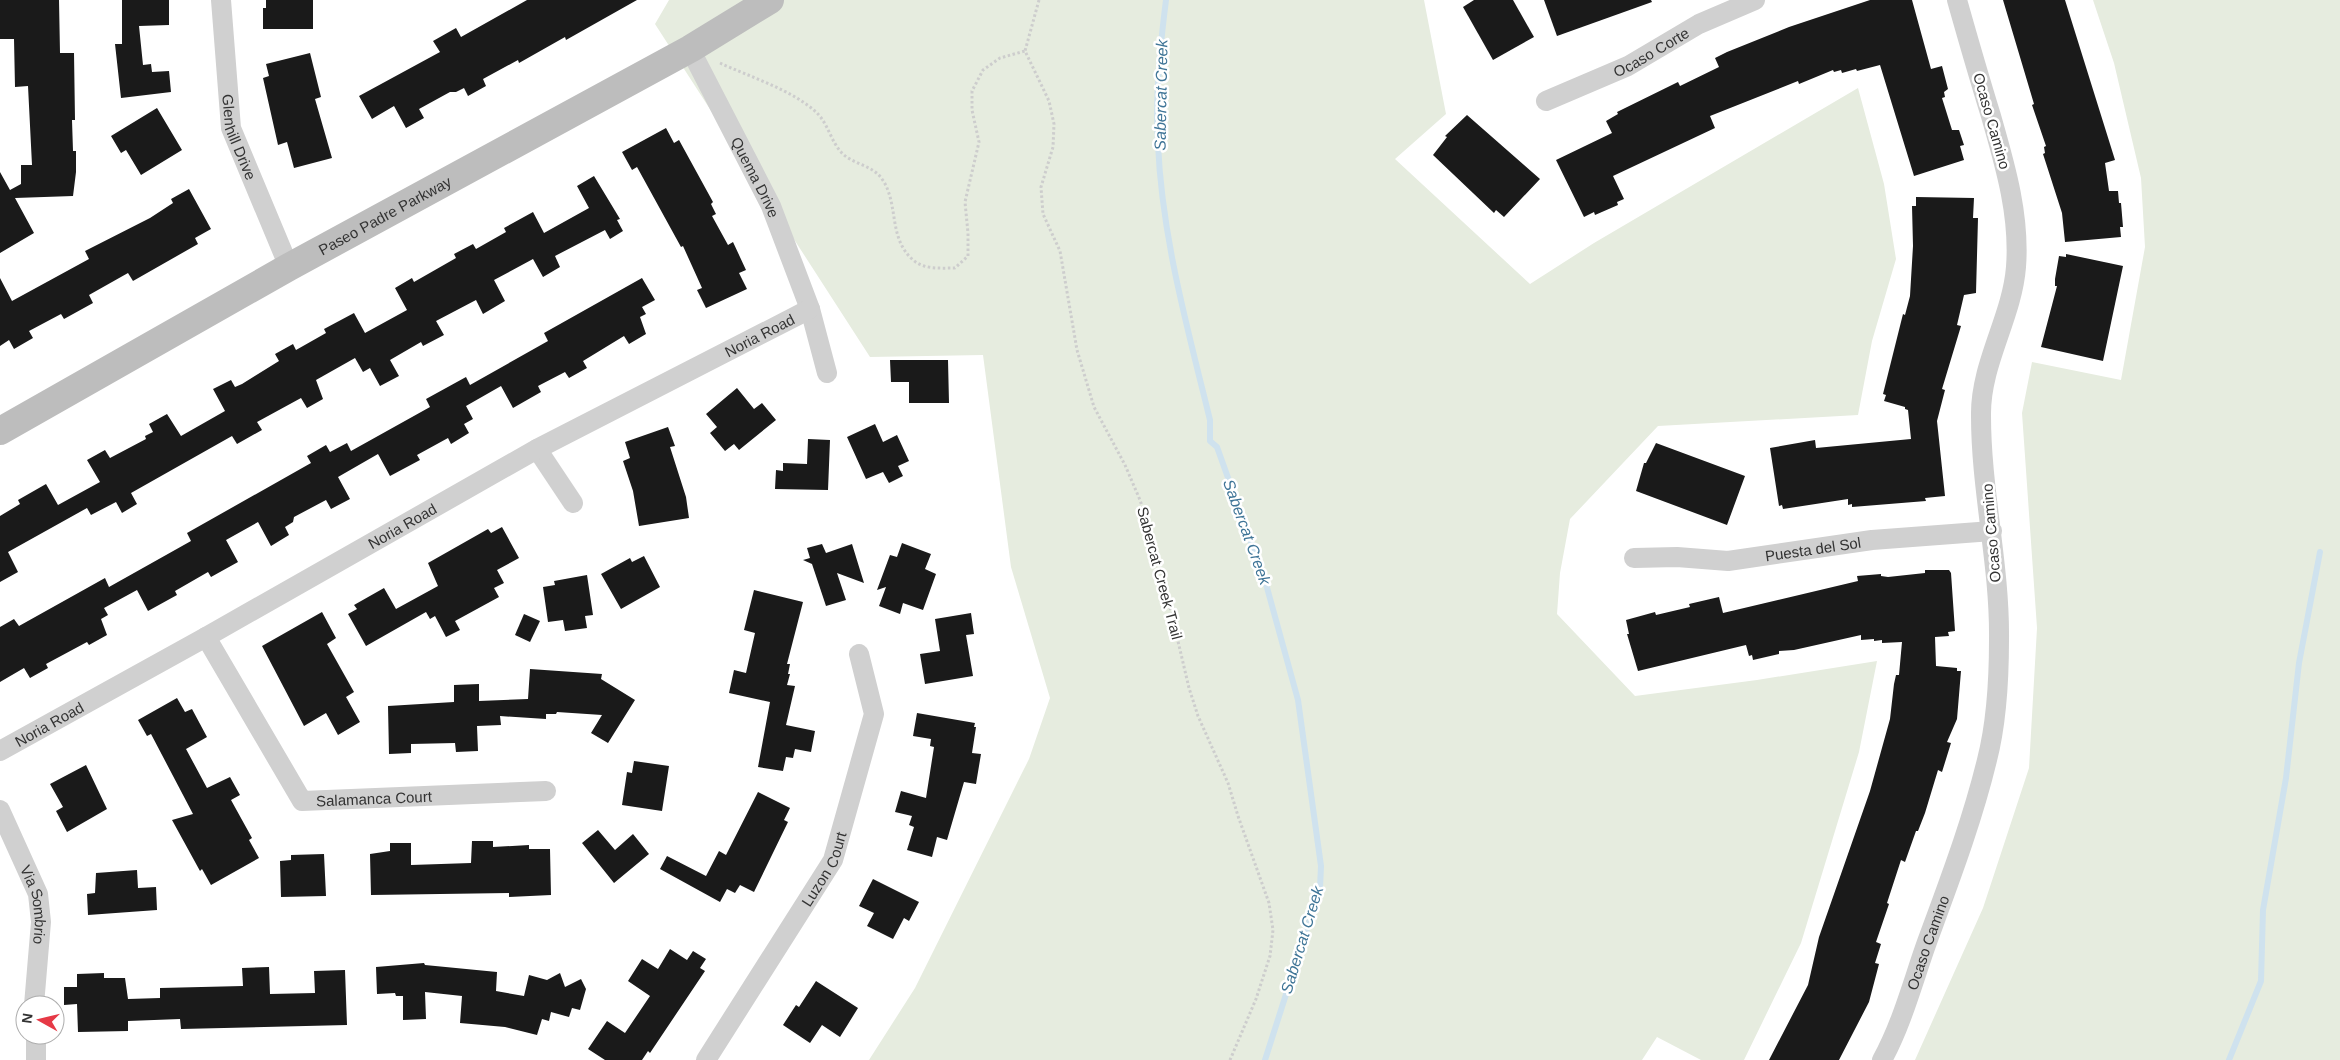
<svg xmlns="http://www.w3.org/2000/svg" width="2340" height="1060" viewBox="0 0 2340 1060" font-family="Arial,sans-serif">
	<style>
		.green { fill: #e6ecdf }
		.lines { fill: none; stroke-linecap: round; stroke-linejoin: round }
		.stream { stroke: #cfe2ee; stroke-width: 6 }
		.building { fill: #1a1a1a }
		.path { stroke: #cdcdcd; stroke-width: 3; stroke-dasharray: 2.5 2.5; stroke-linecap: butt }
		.street { stroke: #d0d0d0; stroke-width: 20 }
		.secondary { stroke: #bdbdbd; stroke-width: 28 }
		.labels { text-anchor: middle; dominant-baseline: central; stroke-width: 5; stroke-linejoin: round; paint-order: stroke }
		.street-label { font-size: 15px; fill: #333; stroke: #fff }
		.water-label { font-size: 16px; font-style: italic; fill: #3f7597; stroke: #fff }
	</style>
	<rect width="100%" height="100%" fill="#fff"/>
	<g class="green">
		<polygon points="669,0 1424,0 1446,114 1395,159 1530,284 1594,243 1858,88 1884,184 1896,259 1872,341 1858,415 1658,426 1570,519 1560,573 1557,614 1635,696 1757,680 1877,661 1859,752 1801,943 1744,1060 1701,1060 1657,1037 1642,1060 869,1060 915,988 1029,759 1050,698 1011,567 983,355 870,357 655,24"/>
		<polygon points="2093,0 2340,0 2340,1060 1915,1060 1983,908 2029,768 2037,628 2022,413 2032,362 2121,380 2145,247 2141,178 2114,63"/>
	</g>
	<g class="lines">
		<g class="stream">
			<path d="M1166 0C1160 48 1155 96 1158 144 1162 238 1188 330 1210 420V441L1217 447 1266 584 1298 700 1321 866 1320 888 1265 1060"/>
			<polyline points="2229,1060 2261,981 2263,910 2286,778 2299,663 2320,552"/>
		</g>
	</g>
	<g class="building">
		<polygon points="0,0 59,0 60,53 74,53 75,120 72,120 73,151 76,151 76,172 73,196 15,198 34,233 0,253 0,172 10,190 21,184 21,165 32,165 28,86 15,87 14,39 0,39"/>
		<polygon points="122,0 169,0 169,25 139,26 143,65 151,64 152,72 169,71 171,92 121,98 115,44 122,44"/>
		<polygon points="266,0 313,0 313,29 263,29 263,8 266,8"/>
		<polygon points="527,0 637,0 566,40 565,37 519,63 518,60 483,79 486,86 468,96 464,88 456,92 450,92 419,109 424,118 406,128 394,106 372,119 359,96 440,52 433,41 456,28 461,37"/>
		<polygon points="1474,0 1513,0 1534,37 1493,60 1463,7"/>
		<polygon points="1544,0 1651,0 1652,2 1557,36"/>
		<polygon points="1870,0 1912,0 1931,69 1942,66 1948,89 1944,92 1945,97 1942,98 1952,130 1959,130 1964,145 1960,146 1964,160 1914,176 1880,65 1857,71 1856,69 1842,73 1841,70 1834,72 1833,70 1799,84 1798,81 1710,116 1715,128 1613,176 1624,199 1617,202 1618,205 1595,215 1594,212 1584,217 1556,160 1612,133 1606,121 1618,114 1617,112 1678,82 1680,86 1719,67 1715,58 1727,52 1789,27"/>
		<polygon points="2003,0 2065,0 2115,160 2105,163 2109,191 2118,191 2119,203 2121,203 2123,227 2120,227 2121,237 2065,242 2062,213 2043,154 2045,153 2044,147 2046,146 2032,105 2034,104"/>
		<polygon points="310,53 321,97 315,99 332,158 294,168 287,142 278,145 263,78 269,76 266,64"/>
		<polygon points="157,108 182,150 141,175 126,150 121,153 111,136"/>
		<polygon points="1467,115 1540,179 1504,217 1496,210 1494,213 1433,155 1447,137 1445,136"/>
		<polygon points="666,128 674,143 679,140 713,202 711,204 716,214 712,216 728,245 733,242 746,270 739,273 747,289 706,308 697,290 702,288 683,246 681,247 637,167 632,170 622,152"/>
		<polygon points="594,176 620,219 617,220 623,231 610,239 605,230 555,256 560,267 543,277 533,259 494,280 505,301 483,314 476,300 436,321 444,335 423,346 421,342 390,360 399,376 380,386 370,368 363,372 355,358 316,380 323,399 307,408 301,398 257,422 262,430 237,444 232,436 131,493 137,504 122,513 116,502 91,515 87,508 8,552 18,572 0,582 0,516 20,504 18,500 46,484 58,505 100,482 87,460 105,450 110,458 146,439 145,436 153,432 149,424 167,414 181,436 225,411 213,389 231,380 235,387 242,384 279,361 275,354 293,344 296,350 326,333 324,329 354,313 365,333 407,310 395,288 412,278 414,282 456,258 454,254 473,244 476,249 506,232 504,228 533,212 544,233 589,208 577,186"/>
		<polygon points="189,189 211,229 195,238 198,244 133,281 128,273 89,295 93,303 64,319 61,314 29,331 33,338 14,349 9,340 0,346 0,278 12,301 89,259 85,251 150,218 173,203 171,199"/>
		<polygon points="1916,197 1974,198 1973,218 1978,218 1976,293 1964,295 1957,325 1961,326 1942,389 1945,390 1937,421 1945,496 1925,498 1926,501 1852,507 1852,504 1848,505 1848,499 1783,509 1782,505 1779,506 1770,448 1815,440 1816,448 1911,439 1908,410 1905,409 1905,407 1884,401 1886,395 1883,394 1903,314 1905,315 1910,296 1913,246 1912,206 1916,206"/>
		<polygon points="2066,254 2123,266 2103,361 2041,347 2057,286 2055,286 2055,279 2059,256 2066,257"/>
		<polygon points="642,278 655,300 642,307 646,314 640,317 646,334 629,344 624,336 583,361 587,368 569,378 565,372 538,386 541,392 513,408 501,386 466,406 473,419 464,424 469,433 451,444 448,438 417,455 420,460 390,476 378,454 338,477 350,499 331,509 326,500 294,517 293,522 285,527 289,535 271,546 258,522 226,540 238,562 211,577 208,572 175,591 177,595 148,611 137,590 104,608 108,615 101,619 107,635 89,645 87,642 46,664 48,668 30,678 24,668 0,682 0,627 14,619 19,626 105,578 109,587 191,541 187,533 311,463 307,456 326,445 330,452 347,443 351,451 430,407 426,399 466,377 470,385 548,341 544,333"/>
		<polygon points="890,360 948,360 949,403 909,403 909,382 891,382"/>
		<polygon points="737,388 754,409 762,403 776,420 739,450 734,444 725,451 710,433 717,427 706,414"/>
		<polygon points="875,424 883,442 897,435 909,461 898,466 903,476 889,483 883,472 866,479 847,437"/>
		<polygon points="668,427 675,446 670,447 686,497 689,518 639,526 633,491 623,461 630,458 625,442"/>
		<polygon points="808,439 830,440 828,490 775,489 776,470 783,471 783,463 807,464"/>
		<polygon points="1656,443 1745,476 1727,525 1636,491 1644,463 1646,463"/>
		<polygon points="502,527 519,558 497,570 504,583 494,588 499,597 455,621 460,630 446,637 435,616 430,619 426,612 366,646 348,614 357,609 354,605 384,588 396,609 438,586 428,563 488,529 491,533"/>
		<polygon points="902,543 931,554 925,569 936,574 923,610 903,603 900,614 879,606 886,587 877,590 890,555 897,557"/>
		<polygon points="822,544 826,553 852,544 864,583 837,573 846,600 826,606 812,564 803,560 810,558 807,548"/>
		<polygon points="644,556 660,587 621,609 601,574 630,558 632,562"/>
		<polygon points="1925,570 1949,570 1951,573 1955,631 1948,632 1949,636 1935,637 1936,666 1957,668 1957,671 1961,671 1957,719 1947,742 1951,743 1942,772 1938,770 1925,813 1918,831 1916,831 1905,862 1901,860 1887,903 1889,904 1876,942 1881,944 1875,963 1879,964 1869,1002 1839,1060 1769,1060 1808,985 1819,937 1870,791 1890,719 1894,684 1896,675 1899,675 1902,642 1882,643 1882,640 1874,641 1874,639 1861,640 1861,635 1794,650 1779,651 1779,654 1753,660 1752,655 1749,656 1746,645 1638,671 1627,634 1629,634 1626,620 1655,612 1656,615 1690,607 1689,604 1719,597 1723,613 1858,581 1857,576 1881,574 1881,576 1888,577 1925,573"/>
		<polygon points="587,575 593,615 585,616 587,628 565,631 563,620 548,622 543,587 555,585 554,581"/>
		<polygon points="754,590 803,602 787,664 790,664 788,674 790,674 787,685 795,686 786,725 815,731 811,752 795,749 793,758 786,757 783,771 758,767 770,702 729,693 734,670 746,673 755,633 744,630"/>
		<polygon points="322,612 336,638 327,644 354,692 346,697 360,722 338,735 326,713 304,726 262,646"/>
		<polygon points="971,613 974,634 966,635 973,676 925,684 920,654 940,651 935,619"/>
		<polygon points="524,614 540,621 530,642 515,635"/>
		<polygon points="530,669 602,674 601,679 635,700 608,743 591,733 602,715 557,712 556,714 546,714 546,719 500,716 501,725 477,726 478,751 456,752 455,743 411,744 411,753 389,754 388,706 454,702 454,685 479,684 479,701 528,699"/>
		<polygon points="177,698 185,712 192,709 207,737 186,749 207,788 230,777 240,795 231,800 252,838 249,840 259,858 211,885 202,869 200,871 172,820 193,814 151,734 147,736 138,720"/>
		<polygon points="917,713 975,723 974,727 976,727 972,753 981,754 976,784 964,782 947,840 937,837 932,857 907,850 914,827 909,825 912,816 895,812 901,791 926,798 934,747 930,746 931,739 913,736"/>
		<polygon points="634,761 669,766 662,811 622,805 627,772 632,773"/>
		<polygon points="86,765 107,809 67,832 56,811 63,807 50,784"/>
		<polygon points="758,792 790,808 784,820 788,822 754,892 740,885 735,893 727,889 720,902 660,869 667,856 706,876 719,851 726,855"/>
		<polygon points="598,830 615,850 633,834 649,854 614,883 582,843"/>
		<polygon points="472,841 493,841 493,847 529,845 529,849 550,849 551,895 509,897 509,893 371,895 370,854 390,851 390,843 411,843 411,865 471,863"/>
		<polygon points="324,854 326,896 281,897 280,861 291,860 291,855"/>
		<polygon points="137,870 138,888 156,887 157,910 88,915 87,894 95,893 96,873"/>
		<polygon points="873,879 919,902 909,921 904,918 893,939 867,926 874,913 859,906"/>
		<polygon points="670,949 687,960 693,951 706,959 700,968 705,971 650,1053 648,1051 642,1060 605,1060 588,1049 607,1021 625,1033 650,996 628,981 642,959 658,969"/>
		<polygon points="424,963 425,965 497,972 496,991 524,996 529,975 547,980 560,973 565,987 581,979 586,989 580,1010 572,1008 569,1017 551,1012 549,1021 542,1019 537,1035 505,1027 460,1023 462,996 425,992 426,1019 403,1020 403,996 396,996 395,993 377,994 376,967"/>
		<polygon points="269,967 270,994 315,993 314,971 345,970 347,1025 181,1029 180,1019 128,1021 128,1031 78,1032 77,1004 64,1005 64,987 77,987 77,974 104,973 104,978 125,978 128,999 160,998 160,988 243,986 242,968"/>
		<polygon points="816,981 858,1008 840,1037 822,1025 810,1043 783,1025 796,1005 799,1007"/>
	</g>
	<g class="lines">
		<g class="path">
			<polyline points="1039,0 1025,51 1049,101 1054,124 1053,147 1041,187 1043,214 1060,251 1077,350 1094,407 1125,465 1140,500 1157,552 1189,688 1198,716 1228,783 1238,816 1269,903 1273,930 1270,956 1256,999 1230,1060"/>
			<path d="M720 63C750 77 793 90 817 113 828 124 831 141 841 152 851 164 873 165 882 179 899 203 888 237 912 259 923 270 941 268 955 268L968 256V233L965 202 979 142 972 110V91L983 70 1000 58 1025 51"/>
		</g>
		<g class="street">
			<path id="s1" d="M221 0 231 128 289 267"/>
			<path id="s2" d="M690 49 771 206 810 309 827 373"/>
			<path id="s3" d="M1546 101 1628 66 1699 24 1755 0"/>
			<polyline points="537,449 573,503"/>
			<path id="s4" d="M1634 558 1677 557 1728 561 1872 540 1992 531"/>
			<path id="s5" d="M206 637 302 801 546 791"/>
			<path id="s6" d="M0 751 206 637 537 449 810 309"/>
			<path id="s7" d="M0 810 38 894 41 922 34 1005"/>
			<polyline points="36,1035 36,1060"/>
			<path id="s8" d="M706 1060 833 860 874 714 859 654"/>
			<path id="s9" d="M1882 1060C1902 1024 1913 981 1927 942 1949 882 1972 822 1987 760 1997 721 1999 680 1999 640 2000 565 1981 491 1981 416 1980 364 2012 318 2016 267 2020 215 2005 165 1991 116 1979 77 1968 39 1957 0"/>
		</g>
		<path class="secondary" id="s10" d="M0 431 289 267 690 49 770 0"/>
	</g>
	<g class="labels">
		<g class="street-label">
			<text stroke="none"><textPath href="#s3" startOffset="116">Ocaso Corte</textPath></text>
			<text transform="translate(1992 121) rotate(74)">Ocaso Camino</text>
			<text stroke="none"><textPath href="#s1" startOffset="139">Glenhill Drive</textPath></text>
			<text stroke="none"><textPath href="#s2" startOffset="144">Quema Drive</textPath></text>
			<text stroke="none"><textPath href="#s10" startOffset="441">Paseo Padre Parkway</textPath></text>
			<text stroke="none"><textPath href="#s6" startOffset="866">Noria Road</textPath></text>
			<text stroke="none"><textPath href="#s6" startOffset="461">Noria Road</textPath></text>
			<text transform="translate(1991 533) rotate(-95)">Ocaso Camino</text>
			<text stroke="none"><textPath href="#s4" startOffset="180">Puesta del Sol</textPath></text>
			<text transform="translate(1160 573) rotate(75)">Sabercat Creek Trail</text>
			<text stroke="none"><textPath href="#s6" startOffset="56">Noria Road</textPath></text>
			<text stroke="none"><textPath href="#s5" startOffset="262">Salamanca Court</textPath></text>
			<text stroke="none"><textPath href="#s8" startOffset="225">Luzon Court</textPath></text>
			<text stroke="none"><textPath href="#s7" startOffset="102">Via Sombrio</textPath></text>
			<text stroke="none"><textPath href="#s9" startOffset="126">Ocaso Camino</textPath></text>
		</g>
		<g class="water-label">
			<text transform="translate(1161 95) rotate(-89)">Sabercat Creek</text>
			<text transform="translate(1247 532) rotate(70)">Sabercat Creek</text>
			<text transform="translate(1302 940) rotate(-73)">Sabercat Creek</text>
		</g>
	</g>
	<g transform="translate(40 1020) rotate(278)"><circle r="24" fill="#ffffff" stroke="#adadad"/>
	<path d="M0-4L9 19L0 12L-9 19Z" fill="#e63946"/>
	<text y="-8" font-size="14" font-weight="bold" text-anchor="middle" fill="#333333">N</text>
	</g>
</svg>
